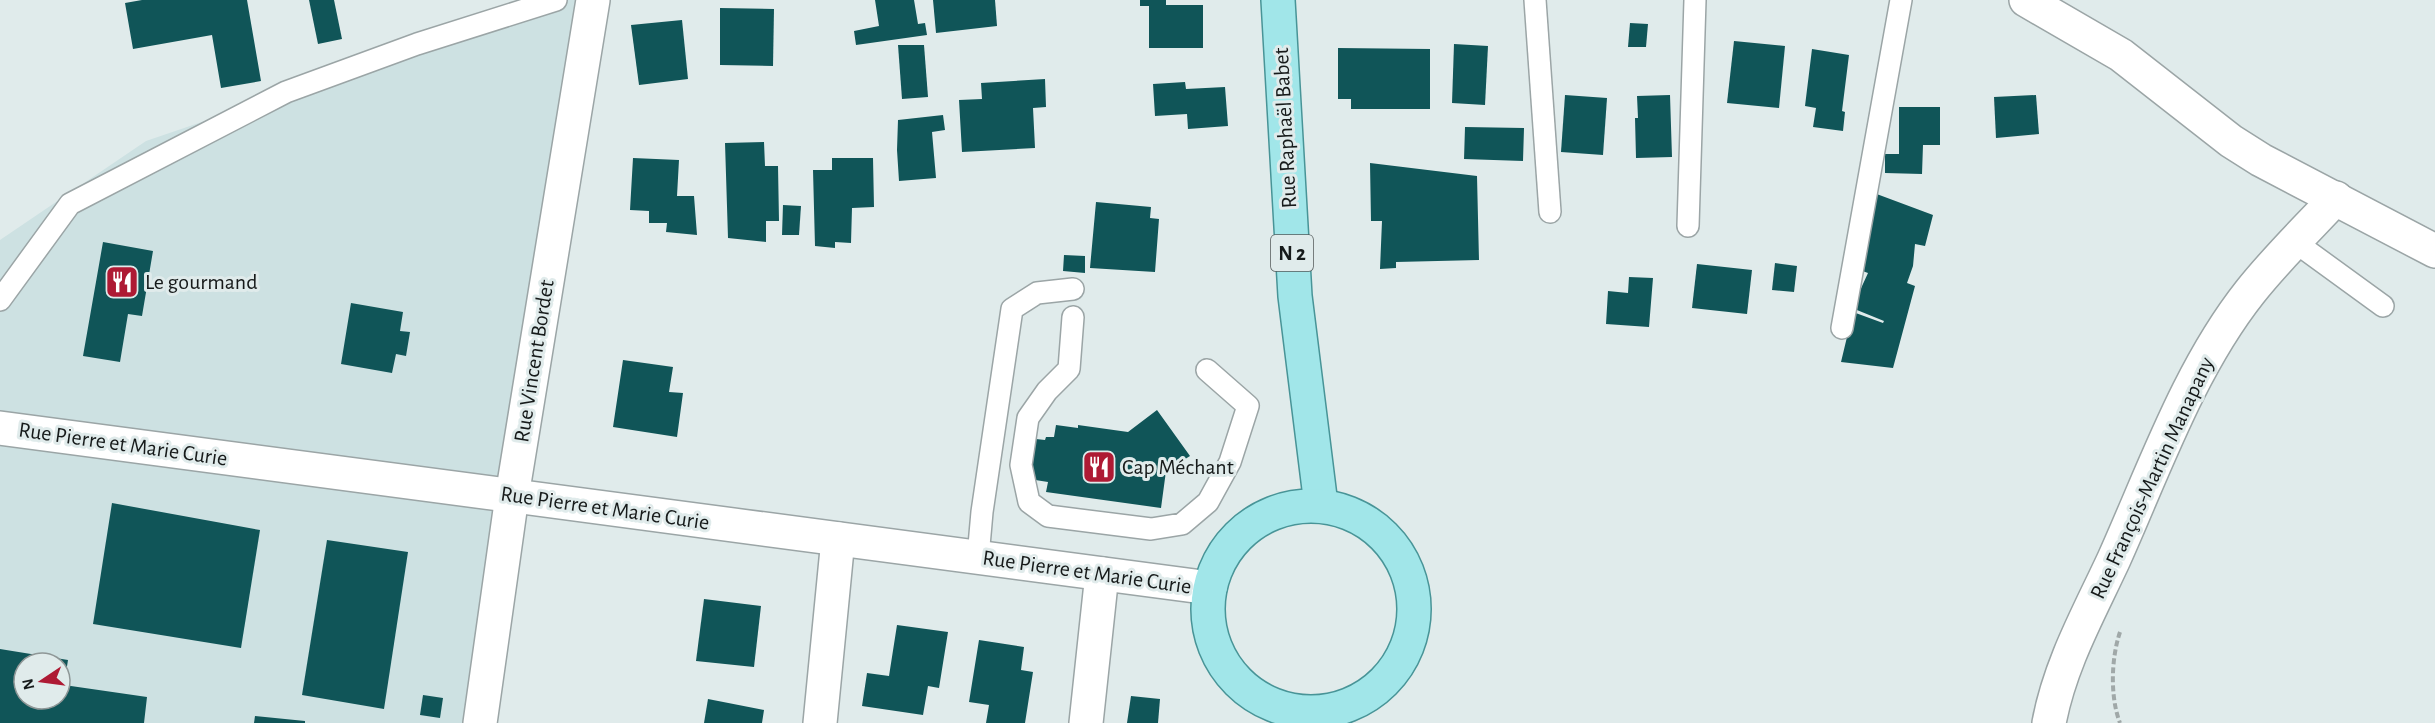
<svg xmlns="http://www.w3.org/2000/svg" width="2435" height="723" viewBox="0 0 2435 723" font-family="'Alegreya Sans',sans-serif">
	<style>
		.built { fill: #cde1e2; fill-rule: evenodd }
		.building { fill: #105558; fill-rule: evenodd }
		.lines { fill: none; stroke-linecap: round; stroke-linejoin: round }
		.service-casing { stroke: #9ba5a6; stroke-width: 24 }
		.minor-casing { stroke: #9ba5a6; stroke-width: 36 }
		.primary-casing { stroke: #489497; stroke-width: 36 }
		.path { stroke: #a0a8a8; stroke-width: 4; stroke-dasharray: 6 3; stroke-linecap: butt }
		.service { stroke: #fff; stroke-width: 21 }
		.minor { stroke: #fff; stroke-width: 33 }
		.primary { stroke: #a1e6e9; stroke-width: 33 }
		.labels { text-anchor: middle; dominant-baseline: central; stroke-width: 6; stroke-linejoin: round; paint-order: stroke }
		.shield { fill: #e0ebeb; stroke: #535959; stroke-width: 1.5 }
		.shield-label { font-size: 21px; font-weight: bold; fill: #161a1a }
		.street-label { font-size: 22px; fill: #161a1a; stroke: #e0ebeb }
		.poi-label { font-size: 22px; fill: #161a1a; stroke: #e0ebeb; text-anchor: start }
	</style>
	<rect width="100%" height="100%" fill="#e0ebeb"/>
	<path class="built" d="M559 0H593L483 723H0V240L146 141ZM24 663H60V699H24Z"/>
	<g class="building">
		<polygon points="142,0 247,0 261,81 221,88 212,35 133,49 125,3"/>
		<polygon points="309,0 334,0 342,39 318,44"/>
		<polygon points="875,0 914,0 918,24 925,23 927,35 856,45 854,31 879,26"/>
		<polygon points="933,0 995,0 997,26 936,33"/>
		<polygon points="1140,0 1166,0 1166,5 1203,5 1203,48 1149,48 1149,6 1140,6"/>
		<polygon points="720,8 774,9 773,66 720,65"/>
		<polygon points="682,20 688,79 639,85 631,25"/>
		<polygon points="1630,23 1648,24 1646,47 1628,47"/>
		<polygon points="1734,41 1785,46 1779,108 1727,103"/>
		<polygon points="1454,44 1488,46 1485,105 1452,103"/>
		<polygon points="898,45 924,45 928,97 902,99"/>
		<polygon points="1338,48 1430,49 1430,109 1351,109 1351,99 1338,99"/>
		<polygon points="1812,49 1849,55 1842,111 1845,112 1843,131 1813,127 1816,108 1805,106"/>
		<polygon points="1045,79 1046,107 1033,108 1035,148 962,152 959,100 982,99 981,83"/>
		<polygon points="1185,82 1186,89 1225,87 1228,126 1188,129 1187,114 1155,116 1153,84"/>
		<polygon points="1565,95 1607,98 1603,155 1561,152"/>
		<polygon points="1670,95 1672,157 1636,158 1635,118 1638,118 1637,96"/>
		<polygon points="2036,95 2039,134 1996,138 1994,97"/>
		<polygon points="1899,107 1940,107 1940,145 1923,145 1922,174 1885,173 1885,154 1899,154"/>
		<polygon points="943,115 945,130 932,132 936,178 899,181 897,150 898,120"/>
		<polygon points="1465,127 1524,128 1523,161 1464,159"/>
		<polygon points="764,142 765,166 778,166 779,221 766,221 766,242 728,238 725,143"/>
		<polygon points="633,158 679,160 677,196 694,196 697,235 666,232 667,223 649,223 649,211 630,210"/>
		<polygon points="832,158 873,158 874,207 852,208 851,243 835,242 835,248 815,246 813,170 832,170"/>
		<polygon points="1370,163 1477,176 1479,260 1396,262 1396,268 1380,269 1382,221 1371,221"/>
		<polygon points="1874,193 1933,215 1925,246 1915,244 1913,266 1907,283 1915,286 1893,368 1841,362 1853,312 1883,323 1884,321 1852,308 1868,273 1857,269"/>
		<polygon points="1096,202 1151,207 1150,218 1159,219 1155,272 1090,268"/>
		<polygon points="783,205 801,206 799,235 782,235"/>
		<polygon points="103,242 153,251 142,316 128,314 120,362 83,356"/>
		<polygon points="1064,255 1085,256 1085,273 1063,271"/>
		<polygon points="1775,263 1797,266 1794,292 1772,290"/>
		<polygon points="1697,264 1752,270 1747,314 1692,308"/>
		<polygon points="1629,277 1653,278 1649,327 1606,324 1608,291 1628,293"/>
		<polygon points="351,303 403,312 400,331 410,332 406,356 396,354 392,373 341,364"/>
		<polygon points="623,360 673,367 669,392 683,393 677,437 613,427"/>
		<polygon points="1157,410 1190,456 1166,471 1161,508 1046,492 1048,482 1029,479 1036,439 1045,440 1046,437 1054,437 1056,425 1078,428 1078,425 1128,432"/>
		<polygon points="112,503 260,530 241,648 93,624"/>
		<polygon points="327,540 408,552 384,709 302,695"/>
		<polygon points="704,599 761,606 754,667 696,661"/>
		<polygon points="897,625 948,632 939,688 928,686 923,715 862,706 867,673 889,676"/>
		<polygon points="979,640 1024,647 1021,670 1033,672 1025,723 986,723 989,705 969,702"/>
		<path d="M0 649 68 660 64 685 147 697 144 723H0ZM24 663H60V699H24Z"/>
		<polygon points="423,695 443,698 440,718 420,715"/>
		<polygon points="1131,696 1160,699 1158,723 1127,723"/>
		<polygon points="708,699 764,710 762,723 704,723"/>
		<polygon points="255,716 305,721 305,723 254,723"/>
	</g>
	<g class="lines">
		<defs>
			<g id="service">
				<polyline points="1535,0 1550,212"/>
				<polyline points="1688,226 1695,0"/>
				<polyline points="2295,242 2383,306"/>
				<polyline points="0,300 70,204 286,92 417,44 556,0"/>
				<polyline points="1073,317 1069,369 1047,391 1028,418 1021,465 1029,502 1048,516 1151,529 1182,524 1208,502 1230,462 1248,406 1207,370"/>
				<polyline points="1842,328 1901,0"/>
				<polyline points="978,557 982,512 1012,309 1037,293 1073,289"/>
			</g>
			<g id="minor">
				<polyline points="2026,0 2121,55 2231,141 2261,160 2435,251"/>
				<polyline points="0,428 1210,588"/>
				<polyline points="480,723 512,496 593,0"/>
				<polyline points="820,723 838,539"/>
				<polyline points="1086,723 1102,574"/>
				<path d="M2049 723C2060 664 2089 613 2114 559 2154 470 2189 369 2250 292 2276 259 2307 229 2336 198"/>
			</g>
			<g id="primary">
				<polyline points="1278,0 1295,296 1321,505"/>
				<circle cx="1311" cy="609" r="103"/>
			</g>
		</defs>
		<use href="#service" class="service-casing"/>
		<use href="#minor" class="minor-casing"/>
		<use href="#primary" class="primary-casing"/>
		<path class="path" d="M2120 632C2111 659 2110 697 2120 723"/>
		<use href="#service" class="service"/>
		<use href="#minor" class="minor"/>
		<use href="#primary" class="primary"/>
	</g>
	<defs>
		<symbol id="restaurant-square" viewBox="-11 -11 22 22"><rect x="-9" y="-9" width="18" height="18" rx="4" fill="#ae1a34" stroke="#e0ebeb"/><path d="M-5-6h1v4h1v-4h1v4h1v-4h1v5L-1.5 .5V6h-2V.5L-5-1ZM5-6V6H3V1.5H1.5Q1.5-4 5-6Z" fill="#fff"/></symbol>
	</defs>
	<g fill-rule="evenodd">
		<use href="#restaurant-square" x="103" y="263" width="38" height="38"/>
		<use href="#restaurant-square" x="1080" y="448" width="38" height="38"/>
	</g>
	<g class="labels">
		<rect class="shield" x="1271" y="235" width="42" height="36" rx="4.5"/>
		<g class="shield-label">
			<text x="1292" y="253">N 2</text>
		</g>
		<g class="street-label">
			<text transform="translate(1285 128) rotate(-93)">Rue Raphaël Babet</text>
			<text transform="translate(534 361) rotate(-81)">Rue Vincent Bordet</text>
			<text transform="translate(123 444) rotate(8)">Rue Pierre et Marie Curie</text>
			<text transform="translate(2152 478) rotate(-65)">Rue François-Martin Manapany</text>
			<text transform="translate(605 508) rotate(8)">Rue Pierre et Marie Curie</text>
			<text transform="translate(1087 572) rotate(8)">Rue Pierre et Marie Curie</text>
		</g>
		<g class="poi-label">
			<text x="145" y="282">Le gourmand</text>
			<text x="1122" y="467">Cap Méchant</text>
		</g>
	</g>
	<g transform="translate(42 681) rotate(257)"><circle r="28" fill="#e0ebeb" stroke="#8f9797" stroke-width="1.5"/>
	<path d="M0-4.5L10 22L0 15L-10 22Z" fill="#ae1a34"/>
	<text y="-9" font-size="16" font-weight="bold" text-anchor="middle" fill="#161a1a">N</text>
	</g>
</svg>
